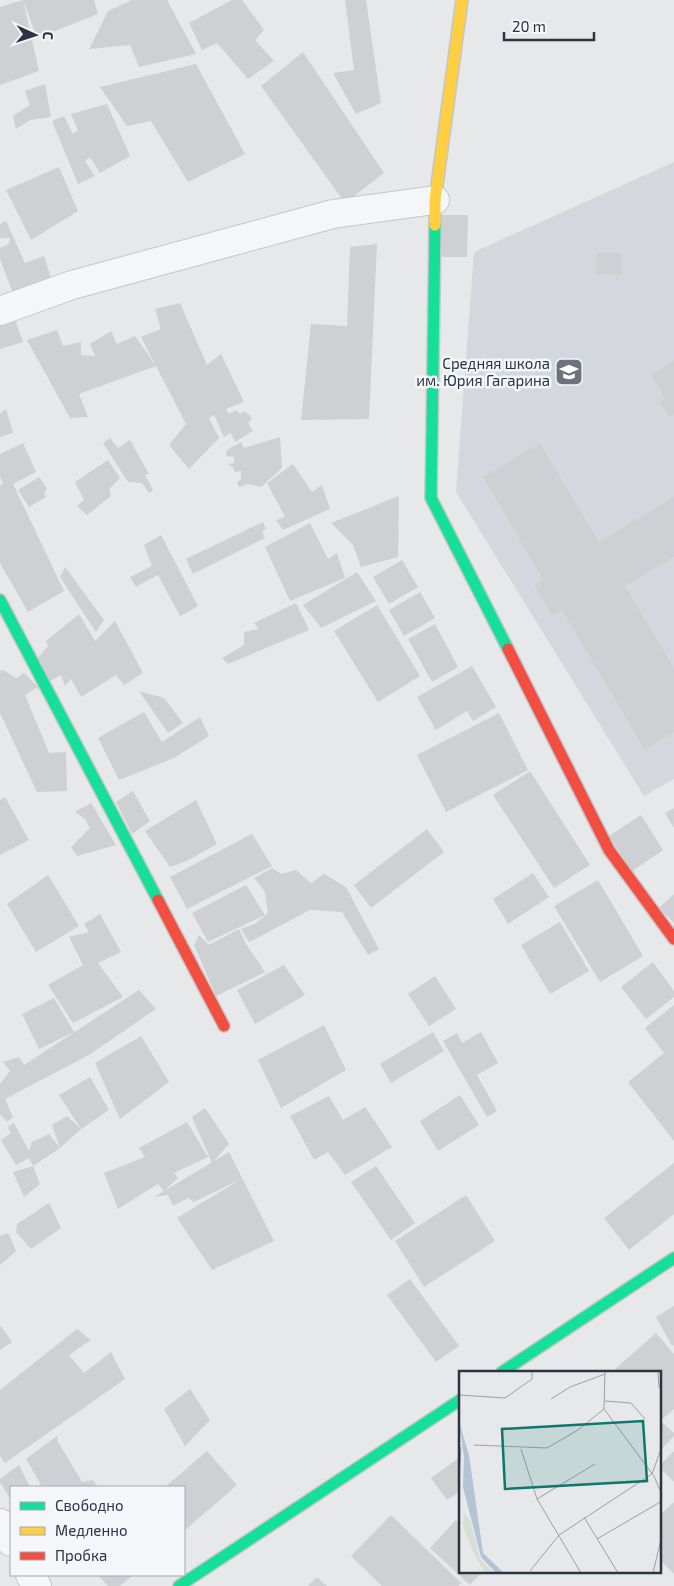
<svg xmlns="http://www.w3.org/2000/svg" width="674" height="1586" viewBox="0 0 674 1586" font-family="'Exo 2',sans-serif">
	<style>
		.built { fill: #d4d7dd }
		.building { fill: #ced0d3 }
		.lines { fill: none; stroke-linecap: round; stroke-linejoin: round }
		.street-casing { stroke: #c4c6c8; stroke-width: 30 }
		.fast-casing { stroke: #c4c6c8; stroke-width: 14 }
		.slow-casing { stroke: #c4c6c8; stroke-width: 14 }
		.jam-casing { stroke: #c4c6c8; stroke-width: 14 }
		.street { stroke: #f5f6f7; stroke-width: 28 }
		.fast { stroke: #16e098; stroke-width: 11 }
		.slow { stroke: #ffcf43; stroke-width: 11 }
		.jam { stroke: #f24e42; stroke-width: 11 }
		.labels { text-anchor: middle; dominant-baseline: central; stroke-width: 5; stroke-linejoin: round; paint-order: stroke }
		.poi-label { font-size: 15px; fill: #2b3445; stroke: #f4f6f9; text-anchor: end }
		.inset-road { fill: none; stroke: #9ba0a8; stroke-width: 1 }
		.view { fill: #0f766e; fill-opacity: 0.15; stroke: #0f766e; stroke-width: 2.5 }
		.inset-edge { fill: none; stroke: #2b3445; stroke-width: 2.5 }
	</style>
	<rect width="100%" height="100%" fill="#e6e8ea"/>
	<polygon class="built" points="674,162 674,779 644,796 456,492 474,252"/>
	<g class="building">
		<polygon points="23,0 94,0 98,14 37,38 23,0 39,71 0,85 0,7"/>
		<polygon points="132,0 167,0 196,54 139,67 130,45 89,49 108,11"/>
		<polygon points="232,0 242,0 264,30 255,40 274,61 248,79 217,43 202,50 189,23"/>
		<polygon points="345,0 366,0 381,103 356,114 333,73 354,70"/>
		<polygon points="303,52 384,173 345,203 261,86"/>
		<polygon points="196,64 245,154 188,182 151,121 127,126 100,87"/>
		<polygon points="45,84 51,117 30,120 16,129 13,116 30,105 25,91"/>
		<polygon points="107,104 130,156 100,173 90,157 85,161 95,176 78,184 52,121 64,116 73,134 78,130 71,114"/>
		<polygon points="59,167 78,211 31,240 6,190"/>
		<polygon points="442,215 468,215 467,257 442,257"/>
		<polygon points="6,221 25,263 44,256 54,288 16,301 0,259 0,248 9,244 10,238 0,238 0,224"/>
		<polygon points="377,244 369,419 301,420 311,324 347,326 350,247"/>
		<polygon points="597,253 622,253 622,275 596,274"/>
		<polygon points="180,303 207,365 221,354 244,402 226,409 229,414 236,410 240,414 245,411 252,418 248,423 253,431 235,442 231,433 224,437 214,415 209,418 219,438 189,469 169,445 186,424 141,337 161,329 155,309"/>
		<polygon points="13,314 23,342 0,349 0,319"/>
		<polygon points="57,330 63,346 81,342 81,355 95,356 90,344 111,331 117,344 135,336 156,366 79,394 88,417 70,418 27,340"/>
		<polygon points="674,361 674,414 669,417 660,402 665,399 651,375"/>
		<polygon points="6,409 13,433 0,437 0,414"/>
		<polygon points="280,437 282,468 261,487 248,484 239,487 237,482 241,479 241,471 235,472 233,467 228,464 234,463 234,457 226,456 227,450 241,442 244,448"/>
		<polygon points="110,438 118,448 130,440 149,474 145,475 153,490 149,493 142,483 128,482 103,443"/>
		<polygon points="23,443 36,472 13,484 64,591 28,612 0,563 0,485 3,484 0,476 0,454"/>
		<polygon points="540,443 599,542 674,497 674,557 625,586 674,668 674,732 645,750 562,610 552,615 534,584 543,579 483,477"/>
		<polygon points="108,460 120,478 109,489 111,496 87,515 77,506 84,500 75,482"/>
		<polygon points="293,464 312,492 322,485 330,509 283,530 276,520 285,517 267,483"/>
		<polygon points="39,477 47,489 44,493 46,497 29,507 18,490"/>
		<polygon points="399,496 398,557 361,567 353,545 331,523"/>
		<polygon points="263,522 266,529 262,532 265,538 193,574 186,559"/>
		<polygon points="310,523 328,559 337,553 345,578 290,601 265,547"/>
		<polygon points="161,535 198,606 180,616 158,575 136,587 130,577 152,566 144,545"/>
		<polygon points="402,560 418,587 389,604 373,577"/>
		<polygon points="65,567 104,620 96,632 60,577"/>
		<polygon points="357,572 376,601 321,628 303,605"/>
		<polygon points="420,592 435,618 404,636 389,610"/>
		<polygon points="296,603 309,630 228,664 222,658 244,645 244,632 259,629 254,623"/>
		<polygon points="377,605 420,676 378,702 334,631"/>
		<polygon points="79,614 95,641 115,621 143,673 124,685 116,675 81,697 71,679 65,686 61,675 50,681 38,658 48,646 46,641"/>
		<polygon points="435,624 458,667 432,682 408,639"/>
		<polygon points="472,666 496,707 473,721 467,711 436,730 417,697"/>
		<polygon points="3,670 16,678 24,673 38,687 25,695 49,753 66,752 67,791 37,792 0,713 0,671"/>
		<polygon points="139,691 164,698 183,723 168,733"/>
		<polygon points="144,712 162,742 200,717 209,736 174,758 119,780 98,738"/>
		<polygon points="499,713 528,770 446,812 417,755"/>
		<polygon points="530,771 590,865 554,888 493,795"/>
		<polygon points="133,791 150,821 132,834 116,802"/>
		<polygon points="5,797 29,840 0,855 0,800"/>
		<polygon points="196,800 217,844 187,861 170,867 145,831"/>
		<polygon points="91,803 116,845 77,856 71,847 90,828 85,819 75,812"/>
		<polygon points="674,808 674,828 665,813"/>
		<polygon points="641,815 663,850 632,871 609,836"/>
		<polygon points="427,829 444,852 371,908 354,885"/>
		<polygon points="252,834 272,866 187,909 170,877"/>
		<polygon points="272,868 281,874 296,870 311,883 324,874 346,887 379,949 368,955 342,912 310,910 249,942 241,929 255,924 268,913 265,892 254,878"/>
		<polygon points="533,873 549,897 508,924 493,899"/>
		<polygon points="48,875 79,926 36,952 7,904"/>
		<polygon points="598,880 643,956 600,982 554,906"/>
		<polygon points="246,885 265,915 208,942 192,913"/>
		<polygon points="674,894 674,923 659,908"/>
		<polygon points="100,914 121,952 98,963 123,997 73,1023 48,985 83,965 69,937 89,932 84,924"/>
		<polygon points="560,922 589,971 550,994 521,945"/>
		<polygon points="239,929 246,944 265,972 216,996 194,945 199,935 209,945"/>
		<polygon points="653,962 674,991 674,997 646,1019 621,987"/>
		<polygon points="284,965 305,995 255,1024 237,990"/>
		<polygon points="435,976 456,1009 429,1026 408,994"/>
		<polygon points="139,990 156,1009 89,1055 5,1099 13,1117 7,1122 0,1114 0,1084 10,1071 3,1062 19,1057 24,1065"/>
		<polygon points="54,998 74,1032 39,1049 22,1014"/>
		<polygon points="674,1005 674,1141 628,1082 664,1053 645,1028"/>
		<polygon points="324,1025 346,1070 281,1108 258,1060"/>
		<polygon points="433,1032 444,1051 391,1083 380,1064"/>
		<polygon points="481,1032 498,1063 477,1075 497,1111 487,1117 443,1041 457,1033 462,1043"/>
		<polygon points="141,1036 169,1082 120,1119 95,1063"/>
		<polygon points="90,1077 109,1110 81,1129 59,1095"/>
		<polygon points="460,1095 479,1125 438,1151 420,1121"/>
		<polygon points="329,1096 343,1120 365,1107 392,1147 345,1175 328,1152 314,1160 290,1116"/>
		<polygon points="205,1108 229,1144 212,1163 192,1117"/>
		<polygon points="67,1116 81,1129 60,1148 52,1125"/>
		<polygon points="187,1122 208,1157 174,1173 178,1178 164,1191 158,1184 118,1209 104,1173 145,1157 139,1148"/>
		<polygon points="14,1123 29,1151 32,1142 49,1134 60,1148 33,1166 29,1158 16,1165 1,1140 11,1133 8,1127"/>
		<polygon points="229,1152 274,1241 212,1270 177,1218 241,1179 194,1202 188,1198 173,1206 168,1195 154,1197"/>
		<polygon points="674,1163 674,1214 629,1250 604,1218"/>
		<polygon points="33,1166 40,1184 24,1197 13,1172"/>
		<polygon points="376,1166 415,1223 391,1240 351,1182"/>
		<polygon points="466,1195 495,1241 424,1287 395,1241"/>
		<polygon points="49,1203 61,1228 31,1249 16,1232 17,1224"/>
		<polygon points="5,1234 9,1234 16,1251 0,1265 0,1236"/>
		<polygon points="410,1279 459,1346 436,1362 387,1295"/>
		<polygon points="674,1306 674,1345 672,1346 656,1317"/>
		<polygon points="0,1325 12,1342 0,1350"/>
		<polygon points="77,1329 91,1340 69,1355 84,1373 111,1352 125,1379 5,1463 0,1456 0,1390"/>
		<polygon points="656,1333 674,1354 674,1409 660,1421 660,1372 618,1372 615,1369"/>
		<polygon points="190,1389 210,1420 185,1446 164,1409"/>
		<polygon points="662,1422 674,1433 674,1436 660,1451 660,1424"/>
		<polygon points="58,1435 57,1440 82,1482 93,1480 98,1487 42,1487 26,1459"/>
		<polygon points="207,1451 237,1485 184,1531 184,1487 165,1487"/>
		<polygon points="674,1451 674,1482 660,1468 660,1465"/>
		<polygon points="460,1457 460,1491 447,1500 431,1478"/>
		<polygon points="19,1465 30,1487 11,1487 11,1500 0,1482 0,1479"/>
		<polygon points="674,1502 674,1574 660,1560 660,1515"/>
		<polygon points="391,1515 461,1583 458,1586 382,1586 351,1556"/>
		<polygon points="456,1520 460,1524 460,1572 482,1572 470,1585 430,1548"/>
		<polygon points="98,1575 133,1575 120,1586 108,1586"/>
		<polygon points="317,1577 327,1586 308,1586"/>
	</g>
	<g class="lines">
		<defs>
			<g id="street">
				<polyline points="0,311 72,285 333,214 435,200"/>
				<polyline points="0,1523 11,1542"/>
				<polyline points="30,1575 37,1586"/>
			</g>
			<g id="fast">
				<polyline points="435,225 431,498 508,649"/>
				<polyline points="0,600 158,900"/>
				<polyline points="502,1372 674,1258"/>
				<polyline points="179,1586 460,1400"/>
			</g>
			<polyline id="slow" points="435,225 435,200 462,0"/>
			<g id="jam">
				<polyline points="508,649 609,850 674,939"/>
				<polyline points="158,900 224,1026"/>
			</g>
		</defs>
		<use href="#street" class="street-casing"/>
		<use href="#fast" class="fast-casing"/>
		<use href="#slow" class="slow-casing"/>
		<use href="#jam" class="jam-casing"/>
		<use href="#street" class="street"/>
		<use href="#fast" class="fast"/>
		<use href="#slow" class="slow"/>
		<use href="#jam" class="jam"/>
	</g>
	<defs>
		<symbol id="school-square" viewBox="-11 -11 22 22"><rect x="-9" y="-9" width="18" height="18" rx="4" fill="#6c737f" stroke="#f4f6f9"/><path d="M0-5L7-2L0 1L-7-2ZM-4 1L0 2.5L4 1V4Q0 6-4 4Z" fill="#fff"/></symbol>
	</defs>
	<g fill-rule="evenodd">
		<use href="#school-square" x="553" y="356" width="32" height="32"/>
	</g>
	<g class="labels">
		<g class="poi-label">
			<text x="550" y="363">Средняя школа<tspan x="550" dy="17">им. Юрия Гагарина</tspan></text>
		</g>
	</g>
	<g transform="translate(459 1371)">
		<rect width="202" height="202" fill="#e6e8ea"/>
		<path d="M5 142 11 149 21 188 35 202 25 200 15 183 4 155Z" fill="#d6ded6"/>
		<path d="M0 51 10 84 24 182 45 202H37L22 186 4 116 5 86Z" fill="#b4c4d5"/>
		<path class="inset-road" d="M146 0 145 38 195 105 203 124M199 0 200 17M0 24 46 27 73 8V0M92 28 111 16 146 3M146 30 172 32 186 48M15 74 88 77 119 59 145 38M62 78 78 128 122 202M0 108 2 76M78 128 136 93M125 146 159 202M138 168 203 130M71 200 100 164 193 103 202 78 203 55M194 202 203 164"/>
		<path class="view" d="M184 50 188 110 46 118 43 58Z"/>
		<rect width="202" height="202" class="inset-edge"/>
	</g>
	<rect x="10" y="1486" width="175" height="90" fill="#f4f6f9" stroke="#a4a8b1"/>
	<rect x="20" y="1502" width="25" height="8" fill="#16e098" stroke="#a4a8b1"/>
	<text x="55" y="1511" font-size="15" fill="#2b3445">Свободно</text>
	<rect x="20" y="1527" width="25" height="8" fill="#ffcf43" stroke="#a4a8b1"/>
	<text x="55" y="1536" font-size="15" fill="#2b3445">Медленно</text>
	<rect x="20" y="1552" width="25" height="8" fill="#f24e42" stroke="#a4a8b1"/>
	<text x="55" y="1561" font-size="15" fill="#2b3445">Пробка</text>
	<g transform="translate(35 35) rotate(93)" stroke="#f4f6f9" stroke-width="4" paint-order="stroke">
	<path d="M0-4L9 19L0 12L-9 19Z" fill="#2b3445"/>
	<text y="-8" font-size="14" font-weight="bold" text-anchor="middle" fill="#2b3445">С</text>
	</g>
	<path d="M504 32v8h90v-8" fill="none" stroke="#2b3445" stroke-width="2.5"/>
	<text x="512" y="32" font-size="15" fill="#2b3445" stroke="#f4f6f9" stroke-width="4" paint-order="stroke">20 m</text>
</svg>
